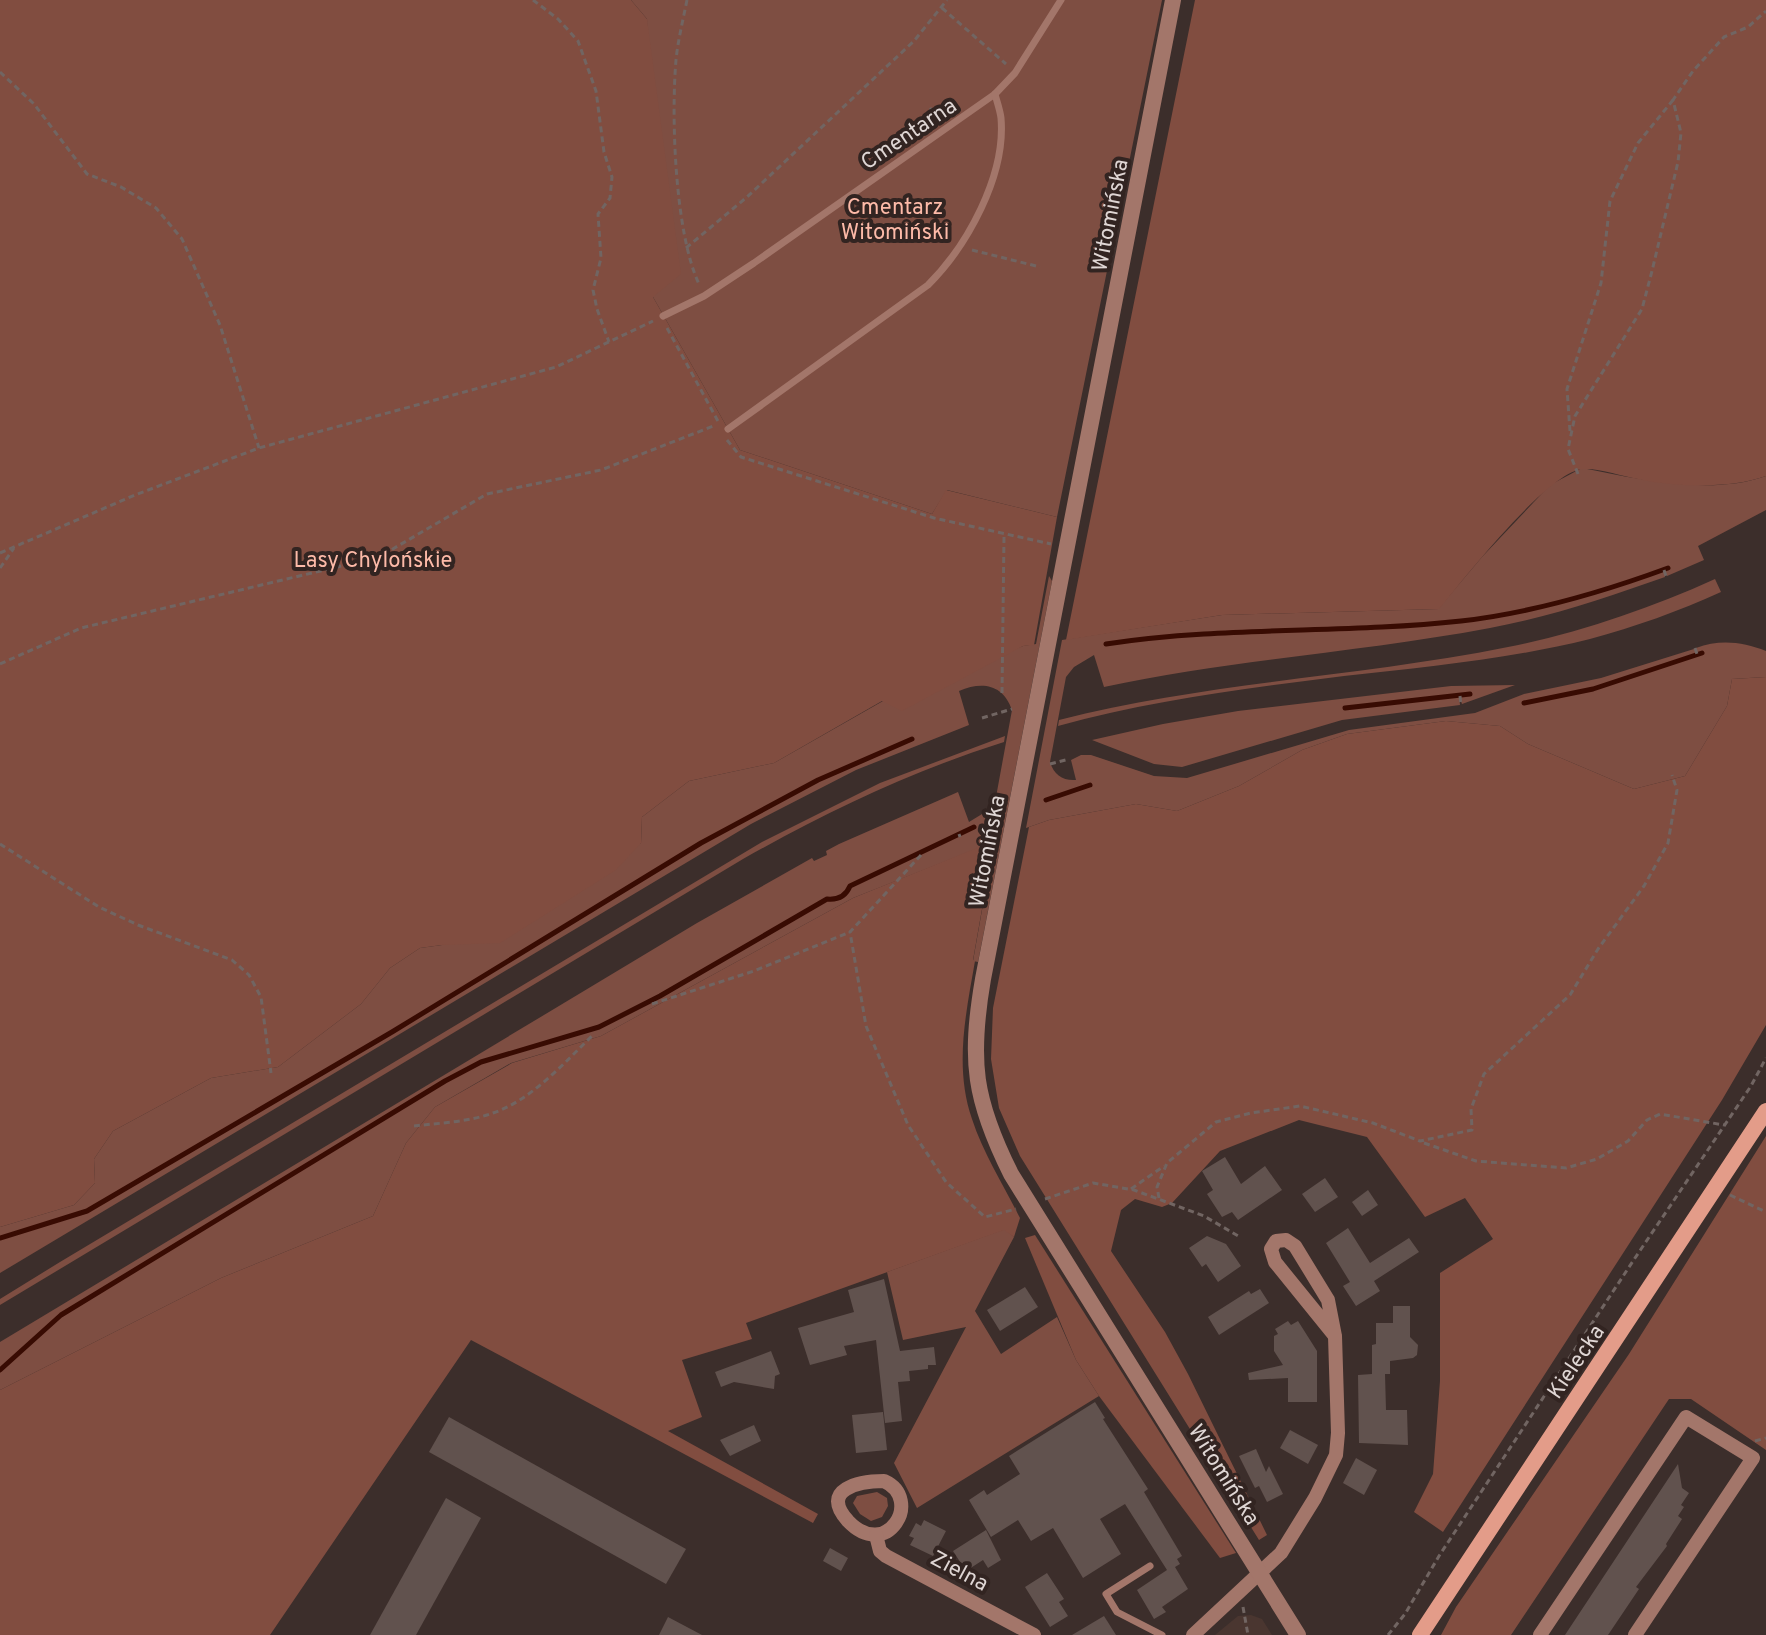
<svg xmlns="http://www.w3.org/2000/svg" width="1766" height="1635" font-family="Overpass,sans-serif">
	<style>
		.built { fill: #4a3630 }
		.green { fill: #7e4e42 }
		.forest { fill: #814d40 }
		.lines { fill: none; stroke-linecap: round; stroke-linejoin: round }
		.stream { stroke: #380b02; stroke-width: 5 }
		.building { fill: #61524e }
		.path { stroke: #716562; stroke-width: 3; stroke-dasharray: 6 4; stroke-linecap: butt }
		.service { stroke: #a3766a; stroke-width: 7 }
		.minor { stroke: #a3766a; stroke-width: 14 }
		.tertiary { stroke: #a3766a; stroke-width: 16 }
		.secondary { stroke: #e39c89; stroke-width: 16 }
		.labels { text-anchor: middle; stroke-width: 8; stroke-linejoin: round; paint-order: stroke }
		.street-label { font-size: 22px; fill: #dfd6d4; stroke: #322421 }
		.park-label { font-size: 22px; fill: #fdbaa8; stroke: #322421 }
	</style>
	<rect width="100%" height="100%" fill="#3c2e2b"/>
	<polygon class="built" points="1251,1615 1262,1619 1272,1635 1215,1635 1238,1616"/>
	<g class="green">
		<polygon points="631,0 1162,0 1057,517 947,490 932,514 740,450 653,297 647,19"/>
		<path d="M1582,468C1638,479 1710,496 1766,476V510L1698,546L1704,560L1667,576L1664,570L1665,577C1608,597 1550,617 1490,628C1362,652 1231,660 1104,687L1094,655L1074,667L1066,677L1050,762C1054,775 1063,781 1076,780L1071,760L1081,755H1091L1154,776L1187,778L1349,730L1475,713L1524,694L1601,678L1694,649L1697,654L1696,648C1720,639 1743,642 1766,651V677L1732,679L1727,706L1685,776L1634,789L1528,744L1500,726L1446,721L1347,734L1302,750L1239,786L1177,811L1136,804L1049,820L1026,828L1062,640L1222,615L1438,609L1482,557L1550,485Z"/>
		<path d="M1049,576L1052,581L978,962L973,961L994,842L853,898L601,1036L511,1063L435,1107L406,1143L373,1216L221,1278L0,1390V1342L697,923L812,858L814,861L827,855L826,851L839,844L958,792L969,822L987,811L996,797L1012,710C1003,684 982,681 959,691L969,725L856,770L751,824L0,1273V1227L74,1205L95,1183L94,1159L113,1131L211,1078L278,1067L361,1004L390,968L420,948L442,945L641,843L642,817L689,781L774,763L883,701L1023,646L1036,644Z"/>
		<path d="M1715,579L1721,592C1679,611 1635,627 1590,639C1510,659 1427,667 1344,676C1248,688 1152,700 1058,726L1059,720C1207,682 1359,677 1508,647C1578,633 1649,609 1715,579Z"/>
		<polygon points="1515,685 1462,704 1459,696 1460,705 1342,720 1182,767 1154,764 1092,740 1163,724 1238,711 1451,686"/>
		<path d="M1005,736L1004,742C912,771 826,812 743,859L0,1305V1299L60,1262L762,842L880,783Z"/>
		<polygon points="1005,1229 1014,1237 975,1311 1001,1354 1057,1317 1076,1360 1099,1396 917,1508 894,1463 966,1327 903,1340 887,1272"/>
		<polygon points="877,1492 887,1498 888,1506 882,1517 871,1521 860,1514 853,1503 857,1496"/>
	</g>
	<g class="forest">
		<polygon points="0,0 631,0 647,19 681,274 653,297 740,450 932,514 946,490 1057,517 1034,645 1023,646 902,711 882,701 774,763 689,781 642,817 641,843 616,870 500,943 442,945 420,948 390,968 361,1004 278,1067 211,1078 113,1131 94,1159 95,1183 74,1205 0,1227"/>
		<path d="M1195,0H1766V476C1730,489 1675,487 1638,479C1621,476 1600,468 1583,469C1548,471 1463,580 1439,609L1222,615L1066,640Z"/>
		<polygon points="1766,677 1766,1025 1722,1100 1443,1532 1414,1512 1433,1474 1440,1381 1440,1273 1493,1239 1465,1198 1425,1217 1367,1137 1299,1120 1220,1151 1172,1203 1162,1207 1135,1199 1121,1210 1111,1251 1165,1332 1188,1374 1267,1535 1259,1540 1020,1156 999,1108 991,1059 993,1008 1029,827 1049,820 1136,804 1177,811 1239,786 1302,750 1347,734 1446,721 1500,726 1528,744 1634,789 1685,776 1727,706 1732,679"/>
		<path d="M994,841L973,960L975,961C966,1013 954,1067 972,1119C983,1153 1004,1186 1020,1218L1014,1237L1004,1230L746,1323L752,1339L682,1360L702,1417L668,1431L818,1514L813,1523L471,1340L270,1635H0V1390L221,1278L373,1216L406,1143L435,1107L512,1063L601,1036L853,898Z"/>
		<polygon points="1766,1136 1766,1450 1691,1399 1669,1399 1511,1635 1441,1635 1456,1607 1629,1354"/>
		<polygon points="1035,1235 1236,1553 1220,1558 1099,1396 1076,1360 1025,1238"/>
	</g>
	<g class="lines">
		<g class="stream">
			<path d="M1106,644C1224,626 1343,634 1461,621C1532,613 1600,593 1668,568"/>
			<polyline points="1524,703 1593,689 1702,653"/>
			<polyline points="1345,708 1470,694"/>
			<polyline points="1046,800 1090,785"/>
			<polyline points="0,1238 87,1211 392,1032 701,843 818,780 912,739"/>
			<path d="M0,1370L61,1315L445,1081L481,1062L599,1027L660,996L827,899C838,900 846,896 850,886L974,827"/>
		</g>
	</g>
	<g class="building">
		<polygon points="1225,1157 1241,1184 1265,1166 1282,1190 1238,1220 1232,1212 1222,1217 1207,1194 1213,1190 1202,1171"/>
		<polygon points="1325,1178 1338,1197 1315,1212 1302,1194"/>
		<polygon points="1368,1190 1378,1205 1362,1216 1352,1202"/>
		<polygon points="1348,1228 1370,1263 1409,1238 1419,1252 1374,1281 1380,1291 1356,1306 1343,1286 1350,1282 1326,1243"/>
		<polygon points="1207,1236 1226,1244 1241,1266 1218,1282 1206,1264 1202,1267 1189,1248"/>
		<polygon points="884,1279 900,1351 934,1347 936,1365 928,1365 928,1369 909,1371 910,1381 898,1382 902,1421 885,1423 876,1340 844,1346 847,1355 810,1365 798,1328 854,1312 848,1290"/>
		<polygon points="1025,1287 1038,1307 1000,1331 987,1310"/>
		<polygon points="1260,1289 1269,1303 1219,1335 1208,1317 1249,1291 1251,1294"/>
		<polygon points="1393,1306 1410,1306 1410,1337 1418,1345 1417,1355 1413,1358 1390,1361 1390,1374 1385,1374 1386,1410 1407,1410 1408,1445 1359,1443 1358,1375 1372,1374 1372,1345 1376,1344 1376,1323 1393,1323"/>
		<polygon points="1288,1321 1291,1325 1298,1321 1317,1351 1317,1402 1288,1402 1288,1378 1249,1380 1248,1373 1283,1365 1274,1351 1274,1336 1278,1334 1275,1329"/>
		<polygon points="771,1351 780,1374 775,1376 774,1389 734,1382 721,1387 715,1372"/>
		<polygon points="1095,1402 1105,1418 1103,1419 1148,1489 1144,1492 1182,1556 1177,1559 1180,1564 1175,1567 1188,1589 1162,1607 1166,1612 1154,1619 1137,1590 1167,1570 1125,1504 1100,1519 1121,1554 1083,1578 1053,1528 1031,1541 1018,1520 991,1537 969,1500 984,1490 987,1495 1020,1474 1009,1456"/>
		<polygon points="883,1412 887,1450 856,1453 852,1415"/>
		<polygon points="449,1417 686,1549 666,1584 429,1452"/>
		<polygon points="754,1425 761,1441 730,1456 720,1440"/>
		<polygon points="1290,1430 1318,1445 1308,1464 1280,1448"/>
		<polygon points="1256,1449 1266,1472 1269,1466 1283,1494 1267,1502 1259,1486 1255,1488 1239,1456"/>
		<polygon points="1356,1458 1377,1470 1364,1495 1343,1483"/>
		<polygon points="1678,1464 1682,1488 1689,1493 1681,1505 1684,1507 1678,1516 1682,1519 1666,1544 1667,1546 1636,1587 1639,1589 1608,1635 1565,1635"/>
		<polygon points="446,1498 481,1518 416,1635 370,1635"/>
		<polygon points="924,1520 946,1531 933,1556 910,1545 914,1538 909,1536 916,1523 921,1526"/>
		<polygon points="986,1530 1001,1560 988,1568 983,1560 966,1571 953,1551"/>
		<polygon points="830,1548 848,1558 841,1571 823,1561"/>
		<polygon points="1047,1573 1064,1599 1059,1602 1068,1616 1050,1627 1025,1587"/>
		<polygon points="1104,1616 1116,1635 1072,1635"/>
		<polygon points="668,1617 702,1635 659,1635"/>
	</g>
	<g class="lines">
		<g class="path">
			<polyline points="533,0 558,19 578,41 596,91 604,152 612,177 610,198 598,214 601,258 593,290 597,309 609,342"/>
			<path d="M687,0C683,20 678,40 676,60C671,118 675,233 699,284"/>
			<polyline points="942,8 1006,64"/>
			<polyline points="0,72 34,104 87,174 121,187 156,208 182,239 220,325 259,448"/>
			<polyline points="930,108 941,119"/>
			<polyline points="686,248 747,197 914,41 947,0"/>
			<polyline points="972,250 1040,267"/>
			<polyline points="667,328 719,423"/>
			<polyline points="1570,431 1567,389 1601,283 1610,201 1638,143 1673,100"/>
			<polyline points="727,440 741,457 934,518 1051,544"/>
			<polyline points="1578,474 1568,449 1575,416 1642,309 1652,271 1678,162 1681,133 1673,100 1693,71 1724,37 1748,27 1766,11"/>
			<polyline points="0,553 135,495 259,448 556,367 653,321"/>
			<polyline points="0,568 14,548"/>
			<polyline points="1664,570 1666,576"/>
			<polyline points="1695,648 1697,654"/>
			<polyline points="0,664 81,628 379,557 487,494 601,470 716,425"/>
			<polyline points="1002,693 1004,536"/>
			<polyline points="1460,696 1461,705"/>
			<polyline points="982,718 1012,709"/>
			<polyline points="1050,764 1069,759"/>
			<polyline points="959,834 960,837"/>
			<polyline points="0,844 99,907 138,925 232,960 249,975 261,997 271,1073"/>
			<polyline points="921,855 850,932 866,1026 908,1125 946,1182 985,1217 1016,1209"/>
			<polyline points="652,1004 754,971 850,932"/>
			<path d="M414,1126C440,1123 468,1122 493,1113C532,1100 566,1061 594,1034"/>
			<polyline points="1424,1143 1476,1161 1566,1168 1597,1159 1628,1141 1647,1120 1660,1114 1724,1125"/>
			<polyline points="1131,1189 1164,1166"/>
			<polyline points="1730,1195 1766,1212"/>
			<polyline points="1159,1198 1157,1187 1167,1163 1216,1122 1251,1113 1300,1106 1373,1123 1420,1141 1472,1130 1471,1109 1484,1074 1570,995 1598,949 1644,886 1668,843 1677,790 1672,775"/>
			<polyline points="1045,1199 1093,1183 1134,1190 1204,1216 1240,1237"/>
			<polyline points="1755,1441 1766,1438"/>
			<polyline points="1243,1607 1248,1635"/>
			<polyline points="1388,1635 1405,1614 1439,1556 1635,1258 1751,1086 1766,1058"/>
		</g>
		<g class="service">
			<polyline points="663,316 704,296 754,263 995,94 1015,73 1061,0"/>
			<path d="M728,429L928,285C967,246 1006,176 1001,118C1000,110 997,102 995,94"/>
			<polyline points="1150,1566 1106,1594 1117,1612 1162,1635"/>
		</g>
		<g class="minor">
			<path d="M884,1481C924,1499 887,1562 848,1521C819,1489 860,1481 884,1481Z"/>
			<polyline points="876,1535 880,1551 886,1556 1034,1635"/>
			<polyline points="1193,1635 1281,1553 1315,1498 1336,1455 1338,1433 1335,1336 1328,1300 1295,1246 1286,1240 1276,1241 1271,1249 1275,1262 1335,1336"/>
			<polyline points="1540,1635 1686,1417 1753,1458 1635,1635"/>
		</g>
		<path class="tertiary" d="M1173,0L983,979C969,1061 974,1100 1011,1174L1298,1635"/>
		<polyline class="secondary" points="1420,1635 1766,1111"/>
	</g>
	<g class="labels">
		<g class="street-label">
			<text transform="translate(908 133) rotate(-34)" y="8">Cmentarna</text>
			<text transform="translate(1109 215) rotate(-79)" y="8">Witomińska</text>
			<text transform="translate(986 851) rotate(-79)" y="8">Witomińska</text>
			<text transform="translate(1575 1361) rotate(-56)" y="8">Kielecka</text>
			<text transform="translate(1225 1474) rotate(58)" y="8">Witomińska</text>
			<text transform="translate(960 1570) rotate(28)" y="8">Zielna</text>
		</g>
		<g class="park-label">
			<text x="895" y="214">Cmentarz<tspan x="895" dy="25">Witomiński</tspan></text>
			<text x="373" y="567">Lasy Chylońskie</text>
		</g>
	</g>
</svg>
